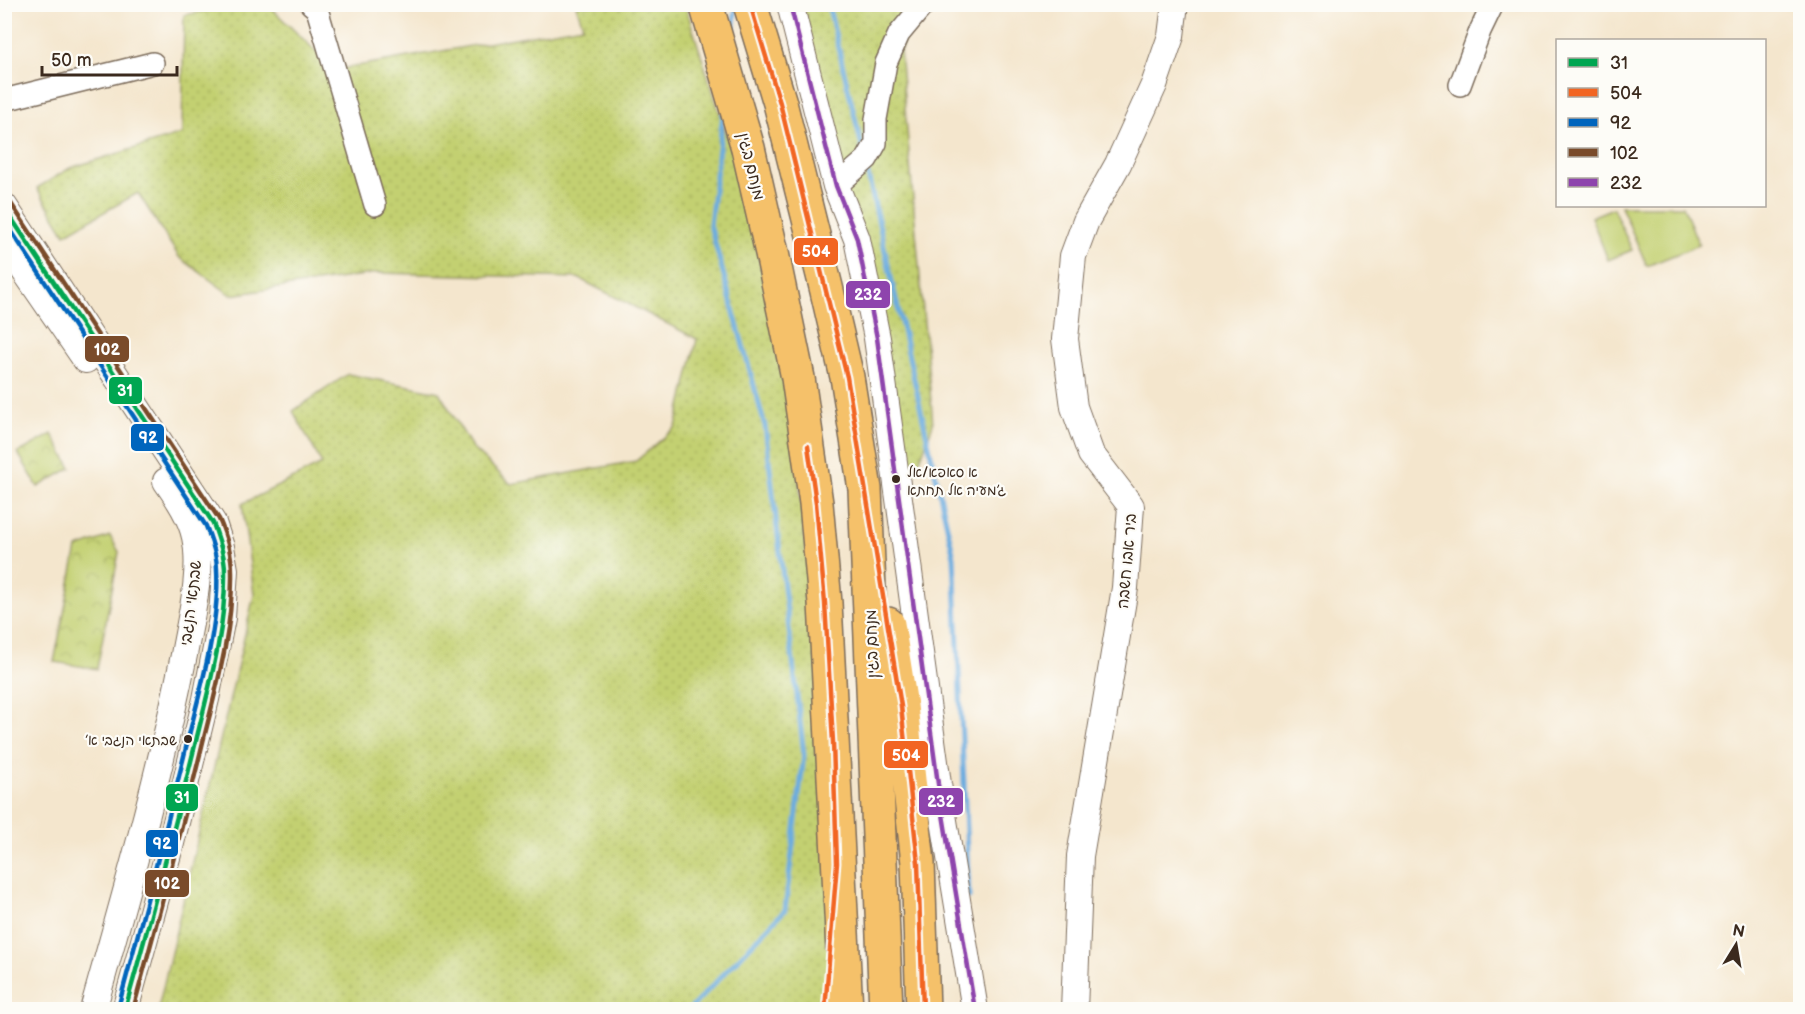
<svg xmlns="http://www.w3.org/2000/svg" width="1805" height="1014" font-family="'Balsamiq Sans','Playpen Sans Hebrew',sans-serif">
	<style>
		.grass { fill: url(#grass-dots); stroke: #7f7d48; stroke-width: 1.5 }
		.park { fill: url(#park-crowns); stroke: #7f7d48; stroke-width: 1.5 }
		.pitch { fill: #c3d071; stroke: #7f7d48; stroke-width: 1.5 }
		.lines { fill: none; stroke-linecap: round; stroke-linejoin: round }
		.stream { stroke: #6bacdf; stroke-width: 5 }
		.minor-casing { stroke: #7c6c5b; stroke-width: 24 }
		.tertiary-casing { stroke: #7c6c5b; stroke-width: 28 }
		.motorway-casing { stroke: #7c6c5b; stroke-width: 36 }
		.minor { stroke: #fff; stroke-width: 21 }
		.tertiary { stroke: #fff; stroke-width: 26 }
		.motorway { stroke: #f5c16b; stroke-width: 33 }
		.bus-1-casing { stroke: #fdfcf7; stroke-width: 9 }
		.bus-2-casing { stroke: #fdfcf7; stroke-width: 9 }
		.bus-3-casing { stroke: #fdfcf7; stroke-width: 9 }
		.bus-4-casing { stroke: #fdfcf7; stroke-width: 9 }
		.bus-5-casing { stroke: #fdfcf7; stroke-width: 9 }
		.bus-1 { stroke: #00a651; stroke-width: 4.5 }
		.bus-2 { stroke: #f26522; stroke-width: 4.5 }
		.bus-3 { stroke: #0065bd; stroke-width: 4.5 }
		.bus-4 { stroke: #7a4b2a; stroke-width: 4.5 }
		.bus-5 { stroke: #8e44ad; stroke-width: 4.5 }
		.bus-dot { fill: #3b2a1e; stroke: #fdfcf7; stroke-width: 2 }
		.labels { text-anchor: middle; stroke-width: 4.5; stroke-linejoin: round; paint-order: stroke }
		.bus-label { font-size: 14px; fill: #3b2a1e; stroke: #fdfcf7; text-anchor: start }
		.street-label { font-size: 16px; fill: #3b2a1e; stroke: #fdfcf7 }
		.line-badge { stroke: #fdfcf7; stroke-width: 2 }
		.badge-label { font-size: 16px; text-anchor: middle; font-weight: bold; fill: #fff }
	</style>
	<defs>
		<pattern id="grass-dots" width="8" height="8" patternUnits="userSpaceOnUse" patternTransform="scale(1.5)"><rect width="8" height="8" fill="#c3d071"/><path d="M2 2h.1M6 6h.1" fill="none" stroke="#a8b361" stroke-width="1.8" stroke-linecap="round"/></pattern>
		<pattern id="park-crowns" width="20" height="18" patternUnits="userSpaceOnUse" patternTransform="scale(1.5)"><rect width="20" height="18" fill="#c3d071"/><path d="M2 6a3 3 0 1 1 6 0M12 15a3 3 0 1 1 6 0" fill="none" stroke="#a8b361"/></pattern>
	</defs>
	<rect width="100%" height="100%" fill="#fdfcf7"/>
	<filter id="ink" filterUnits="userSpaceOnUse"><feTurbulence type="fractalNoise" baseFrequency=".0167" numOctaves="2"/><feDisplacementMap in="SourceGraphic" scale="12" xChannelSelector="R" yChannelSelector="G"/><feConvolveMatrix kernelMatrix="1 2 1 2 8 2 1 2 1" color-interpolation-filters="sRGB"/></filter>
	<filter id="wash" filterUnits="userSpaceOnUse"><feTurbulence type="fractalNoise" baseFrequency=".008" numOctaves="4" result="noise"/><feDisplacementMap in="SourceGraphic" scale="24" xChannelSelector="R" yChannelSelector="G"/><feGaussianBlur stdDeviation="1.35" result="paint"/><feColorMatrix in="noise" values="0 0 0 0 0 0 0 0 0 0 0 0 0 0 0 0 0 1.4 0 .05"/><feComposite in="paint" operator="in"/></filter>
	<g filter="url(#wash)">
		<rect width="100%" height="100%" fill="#f4e6cd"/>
		<g class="grass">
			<polygon points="235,5 268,5 335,70 583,26 576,5 685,5 732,151 789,378 850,1009 158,1009 254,595 242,504 322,464 293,411 348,374 439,392 473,449 511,484 636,461 676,427 697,339 578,278 377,273 231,295 179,257 138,193 65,234 37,188 70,168 182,134 184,15"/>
			<polygon points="803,5 916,5 900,51 933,424 915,474 903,459"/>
		</g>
		<g class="park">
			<polygon points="52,434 71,468 38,487 18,453"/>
			<polygon points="110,536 119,552 97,669 54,662 77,548"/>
		</g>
		<g class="pitch">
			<polygon points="1621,206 1683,206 1699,245 1647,266"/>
			<polygon points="1613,208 1632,250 1608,260 1591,217"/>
		</g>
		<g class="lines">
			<g class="stream">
				<polyline points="828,4 863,151"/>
				<polyline points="732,42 736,6"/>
				<polyline points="866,166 954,557 969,897"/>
				<polyline points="689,1010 785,910 804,755 765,426 710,225 723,114"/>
			</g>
		</g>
	</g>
	<g filter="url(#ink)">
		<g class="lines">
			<defs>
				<g id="minor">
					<polyline points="311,4 317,9 375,205"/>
					<polyline points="1460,85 1480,31 1493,4"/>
					<polyline points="4,100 153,63"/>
					<polyline points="836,186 867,159 876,143 876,119 886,63 899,34 924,4"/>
				</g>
				<g id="tertiary">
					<polyline points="790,4 836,186 857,239 877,338 938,784 975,1010"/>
					<polyline points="4,206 213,523 221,547 225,570 222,618 206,699 171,843 125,1010"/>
					<polyline points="4,241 86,360"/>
					<path d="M93,1010C126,892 160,775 184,655C190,620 203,573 195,537C191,517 178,498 166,481"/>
					<polyline points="1074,1010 1080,856 1125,588 1131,506 1091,454 1074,407 1065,339 1073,256 1086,221 1118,164 1154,85 1171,36 1175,4"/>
				</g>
				<g id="motorway">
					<polyline points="706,4 748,148 772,253 798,378 816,503 825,603 846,1010"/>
					<polyline points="750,4 780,103 826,287 847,377 865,489 886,1010"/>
					<polyline points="888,624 901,706 918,863 923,1010"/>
				</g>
			</defs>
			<use href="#minor" class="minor-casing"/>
			<use href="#tertiary" class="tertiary-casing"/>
			<use href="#motorway" class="motorway-casing"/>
			<use href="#minor" class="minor"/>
			<use href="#tertiary" class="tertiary"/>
			<use href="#motorway" class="motorway"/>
			<defs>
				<path id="bus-1" d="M4,207L213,523C218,538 225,555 225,571C226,628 209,687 196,741C174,831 150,920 125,1010"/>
				<g id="bus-2">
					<polyline points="750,4 780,103 847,377 901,706 918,863 923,1010"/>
					<polyline points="808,446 816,503 825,603 833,742 837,863 825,1010"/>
				</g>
				<path id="bus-3" d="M4,220L206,526C211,540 217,555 217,570C220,617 202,685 190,731C168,824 143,916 118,1008"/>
				<path id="bus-4" d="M10,202L219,519C226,535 232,554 232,572C233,630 216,689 202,746C181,834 157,922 133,1010"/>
				<polyline id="bus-5" points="790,4 836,186 857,239 877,338 938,784 975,1010"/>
			</defs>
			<use href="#bus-1" class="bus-1-casing"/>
			<use href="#bus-2" class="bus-2-casing"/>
			<use href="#bus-3" class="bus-3-casing"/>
			<use href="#bus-4" class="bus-4-casing"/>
			<use href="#bus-5" class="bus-5-casing"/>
			<use href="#bus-1" class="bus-1"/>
			<use href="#bus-2" class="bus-2"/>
			<use href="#bus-3" class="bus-3"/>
			<use href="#bus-4" class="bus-4"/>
			<use href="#bus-5" class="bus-5"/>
		</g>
	</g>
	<g class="bus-dot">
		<circle cx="896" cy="479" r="5"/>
		<circle cx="188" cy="739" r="5"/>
	</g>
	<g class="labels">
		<g class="bus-label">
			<text x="907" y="477">א סאפא/אל<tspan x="907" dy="18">ג׳מעיה אל תחתא</tspan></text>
			<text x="177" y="745" text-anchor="end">שבתאי הנגבי א׳</text>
		</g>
		<g class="street-label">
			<text transform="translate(752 166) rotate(76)" y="6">מנחם בגין</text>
			<text transform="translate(1126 561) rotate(-85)" y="6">ביר אבו חשבה</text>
			<text transform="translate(190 603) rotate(-83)" y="6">שבתאי הנגבי</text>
			<text transform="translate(871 644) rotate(-92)" y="6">מנחם בגין</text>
		</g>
	</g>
	<g class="line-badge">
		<rect x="793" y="237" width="46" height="29" rx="6" fill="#f26522"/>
		<rect x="845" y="280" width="46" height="29" rx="6" fill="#8e44ad"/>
		<rect x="84" y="335" width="46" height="28" rx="6" fill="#7a4b2a"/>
		<rect x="108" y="376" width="35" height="29" rx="6" fill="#00a651"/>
		<rect x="130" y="423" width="35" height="29" rx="6" fill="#0065bd"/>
		<rect x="883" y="740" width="46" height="29" rx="6" fill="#f26522"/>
		<rect x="165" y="783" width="34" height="29" rx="6" fill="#00a651"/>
		<rect x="918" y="787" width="46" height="29" rx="6" fill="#8e44ad"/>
		<rect x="145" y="829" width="34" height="29" rx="6" fill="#0065bd"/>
		<rect x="144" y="869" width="46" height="29" rx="6" fill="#7a4b2a"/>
	</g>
	<g class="badge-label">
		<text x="816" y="257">504</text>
		<text x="868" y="300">232</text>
		<text x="107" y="355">102</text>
		<text x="125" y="396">31</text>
		<text x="148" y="443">92</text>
		<text x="906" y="761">504</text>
		<text x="182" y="803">31</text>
		<text x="941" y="807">232</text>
		<text x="162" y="849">92</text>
		<text x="167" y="889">102</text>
	</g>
	<rect width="1805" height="1014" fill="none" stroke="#fdfcf7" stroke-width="24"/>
	<rect x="1556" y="39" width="210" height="168" fill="#fdfcf7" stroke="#afa8a0" stroke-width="1.5"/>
	<rect x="1568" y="58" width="30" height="9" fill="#00a651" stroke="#afa8a0" stroke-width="1.5"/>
	<text x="1610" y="69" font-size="18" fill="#3b2a1e">31</text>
	<rect x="1568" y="88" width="30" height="9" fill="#f26522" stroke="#afa8a0" stroke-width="1.5"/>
	<text x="1610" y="99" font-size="18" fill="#3b2a1e">504</text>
	<rect x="1568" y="118" width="30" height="9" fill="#0065bd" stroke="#afa8a0" stroke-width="1.5"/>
	<text x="1610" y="129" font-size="18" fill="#3b2a1e">92</text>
	<rect x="1568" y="148" width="30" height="9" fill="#7a4b2a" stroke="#afa8a0" stroke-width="1.5"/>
	<text x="1610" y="159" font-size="18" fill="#3b2a1e">102</text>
	<rect x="1568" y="178" width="30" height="9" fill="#8e44ad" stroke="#afa8a0" stroke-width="1.5"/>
	<text x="1610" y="189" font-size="18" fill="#3b2a1e">232</text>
	<g transform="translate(1736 945) rotate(11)" stroke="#fdfcf7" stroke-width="4.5" paint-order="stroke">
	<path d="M0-4.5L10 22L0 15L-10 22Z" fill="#3b2a1e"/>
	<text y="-9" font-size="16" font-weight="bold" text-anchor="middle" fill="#3b2a1e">N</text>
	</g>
	<path d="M42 66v9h135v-9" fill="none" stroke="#3b2a1e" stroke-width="3"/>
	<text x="51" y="66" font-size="18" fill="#3b2a1e" stroke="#fdfcf7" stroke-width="4.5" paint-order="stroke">50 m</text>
</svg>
